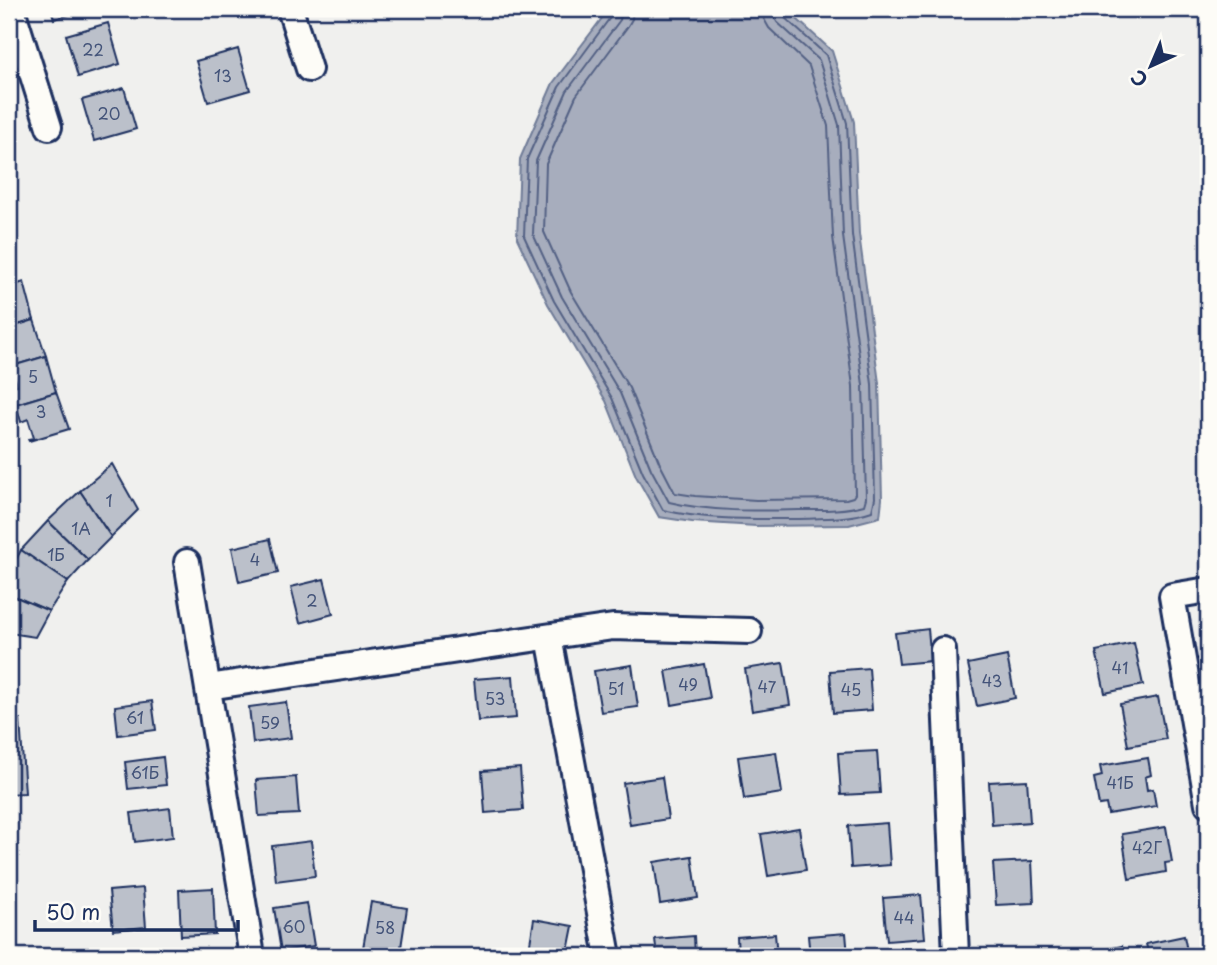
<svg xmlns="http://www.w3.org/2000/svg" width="1217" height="965" font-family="'Playpen Sans',sans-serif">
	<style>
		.water { fill: #a7adbd; stroke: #6f7b97; stroke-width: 2 }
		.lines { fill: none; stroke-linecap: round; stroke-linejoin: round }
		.shore { stroke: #536184; stroke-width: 2 }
		.building { fill: #bbc0ca; stroke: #1b2f5e; stroke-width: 2 }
		.street-casing { stroke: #1b2f5e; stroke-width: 30 }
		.street { stroke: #fdfcf7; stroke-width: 24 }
		.labels { text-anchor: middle; stroke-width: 5; stroke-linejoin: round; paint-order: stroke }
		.number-label { font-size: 16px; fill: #435379 }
	</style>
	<rect width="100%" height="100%" fill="#f0f0ee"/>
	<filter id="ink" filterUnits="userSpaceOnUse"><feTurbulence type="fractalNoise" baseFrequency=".0143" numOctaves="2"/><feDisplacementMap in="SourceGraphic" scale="14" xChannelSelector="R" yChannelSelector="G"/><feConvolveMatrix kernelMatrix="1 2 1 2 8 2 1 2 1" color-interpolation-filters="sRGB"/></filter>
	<g filter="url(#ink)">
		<polygon class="water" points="609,9 786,9 832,51 854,122 859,234 879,383 882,499 880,517 849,525 756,526 692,522 659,517 636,476 606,401 548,304 517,238 520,159 553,83"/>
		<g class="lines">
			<g class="shore">
				<path d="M614,9L612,15L559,87L527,159L524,236L554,301L612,398L643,473L663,510C704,520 750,519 792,519C819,518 846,520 872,511L875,498L872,384L852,235L847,123L826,55L784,17L782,9"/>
				<path d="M622,9L620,20L567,91L536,161L533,234L562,297L620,393L651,469L669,502C710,512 757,511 799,510C821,510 843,511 864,505L866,498L863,385L843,236L839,125L819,60L777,22L774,16L773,9"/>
				<polyline points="633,9 632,19 628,26 576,96 546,164 544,232 571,292 629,388 660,464 675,493 695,496 756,500 846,499 853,497 855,494 853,386 833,237 828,126 809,66 769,28 764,19 762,9"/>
			</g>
		</g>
		<g class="building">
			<polygon points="51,9 92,9 54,19"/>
			<polygon points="108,23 120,64 78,77 66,35"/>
			<polygon points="238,49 250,90 208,102 196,61"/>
			<polygon points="124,88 136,129 94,141 82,100"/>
			<polygon points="24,282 34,320 9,328 9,287"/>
			<polygon points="34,320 46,356 9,367 11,365 9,357 9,328"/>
			<polygon points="46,356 56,392 16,404 10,387 17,385 12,367 9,367"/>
			<polygon points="56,392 69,429 29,441 28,439 34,438 28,419 21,422 16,404"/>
			<polygon points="112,464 138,510 111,537 80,491"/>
			<polygon points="80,491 111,537 88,560 48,521"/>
			<polygon points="48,521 88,560 68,582 21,550"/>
			<polygon points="270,539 278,573 239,582 232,548"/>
			<polygon points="21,550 68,582 49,611 9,594 9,573"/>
			<polygon points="324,579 333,614 300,623 291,587"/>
			<polygon points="9,594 49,611 35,637 9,633"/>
			<polygon points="928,629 931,661 899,664 895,633"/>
			<polygon points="1134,643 1143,685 1105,693 1096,651"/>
			<polygon points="1007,656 1015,698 977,706 968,664"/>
			<polygon points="783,663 790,705 752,711 745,669"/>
			<polygon points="704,664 710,698 672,705 666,671"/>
			<polygon points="632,665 638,707 601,712 594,671"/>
			<polygon points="869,668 872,710 833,713 830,671"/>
			<polygon points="513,676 516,718 478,721 474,679"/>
			<polygon points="1158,697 1166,739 1128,746 1120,704"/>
			<polygon points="152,701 156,730 118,735 115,706"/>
			<polygon points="286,702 291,738 253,743 249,707"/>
			<polygon points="20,719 25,793 9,794 9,720"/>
			<polygon points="877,751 880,793 841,795 838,753"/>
			<polygon points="776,752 782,793 744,799 738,757"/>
			<polygon points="163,757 166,785 128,789 125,762"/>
			<polygon points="1148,758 1151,775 1145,777 1147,790 1153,789 1156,806 1108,814 1106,804 1099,805 1094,778 1102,776 1100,766"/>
			<polygon points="520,768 523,810 485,813 482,771"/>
			<polygon points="296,777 299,814 259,816 256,780"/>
			<polygon points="662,777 668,819 630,825 623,783"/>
			<polygon points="1027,780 1030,822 992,825 989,782"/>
			<polygon points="170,808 173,837 135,842 131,813"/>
			<polygon points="887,823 890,865 851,868 848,826"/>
			<polygon points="1166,827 1172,862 1165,863 1166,872 1129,879 1122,834"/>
			<polygon points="799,828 806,870 768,876 761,834"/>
			<polygon points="311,841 315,876 276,881 272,846"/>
			<polygon points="692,856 698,898 660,904 654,862"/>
			<polygon points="1032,861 1034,903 996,905 993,863"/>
			<polygon points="143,888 146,927 113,930 109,891"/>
			<polygon points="213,888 215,934 181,936 179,890"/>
			<polygon points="921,895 925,938 887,941 883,898"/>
			<polygon points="371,902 407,908 400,954 363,948"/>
			<polygon points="307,903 314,946 281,951 274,908"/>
			<polygon points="534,919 573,926 567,956 528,956"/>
			<polygon points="846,933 848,956 810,956 808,936"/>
			<polygon points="775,934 777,956 738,956 737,937"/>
			<polygon points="694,936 695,956 657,956 655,939"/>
			<polygon points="1184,936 1188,956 1149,956 1146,944"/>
			<polygon points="1122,946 1124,956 1084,956 1084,954"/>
		</g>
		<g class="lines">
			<defs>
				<g id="street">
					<polyline points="12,9 49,127"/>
					<polyline points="290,9 309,69"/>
					<polyline points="187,562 252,956"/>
					<polyline points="1208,590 1172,596 1208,804"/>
					<polyline points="549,637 608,956"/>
					<polyline points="943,650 956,956"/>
					<polyline points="208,687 613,627 749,631"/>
				</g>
			</defs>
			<use href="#street" class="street-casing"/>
			<use href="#street" class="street"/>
		</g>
	</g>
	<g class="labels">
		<g class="number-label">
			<text x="93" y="56">22</text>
			<text x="223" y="82">13</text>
			<text x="109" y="120">20</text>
			<text x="33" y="383">5</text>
			<text x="41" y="418">3</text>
			<text x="109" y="507">1</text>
			<text x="81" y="535">1А</text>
			<text x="56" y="561">1Б</text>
			<text x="255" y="566">4</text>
			<text x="312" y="607">2</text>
			<text x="1120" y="674">41</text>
			<text x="992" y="687">43</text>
			<text x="688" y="691">49</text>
			<text x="767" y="693">47</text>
			<text x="616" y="695">51</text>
			<text x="851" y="696">45</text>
			<text x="495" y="705">53</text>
			<text x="135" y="724">61</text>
			<text x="270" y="729">59</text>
			<text x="145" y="779">61Б</text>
			<text x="1120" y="789">41Б</text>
			<text x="1147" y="854">42Г</text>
			<text x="904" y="924">44</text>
			<text x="294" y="933">60</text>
			<text x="385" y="934">58</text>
		</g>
	</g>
	<rect width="1217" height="965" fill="none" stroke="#fdfcf7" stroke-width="35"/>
	<rect x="18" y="18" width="1182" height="930" fill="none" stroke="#1b2f5e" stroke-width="2.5" filter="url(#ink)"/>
	<g transform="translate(1151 66) rotate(224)" stroke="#fdfcf7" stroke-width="5" paint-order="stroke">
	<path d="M0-5L12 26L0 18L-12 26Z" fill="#1b2f5e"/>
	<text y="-10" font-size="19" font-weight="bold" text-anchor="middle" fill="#1b2f5e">С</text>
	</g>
	<path d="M35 920v10h203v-10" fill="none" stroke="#1b2f5e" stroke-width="3.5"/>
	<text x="46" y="920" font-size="21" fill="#1b2f5e" stroke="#fdfcf7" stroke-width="5" paint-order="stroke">50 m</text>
</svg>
